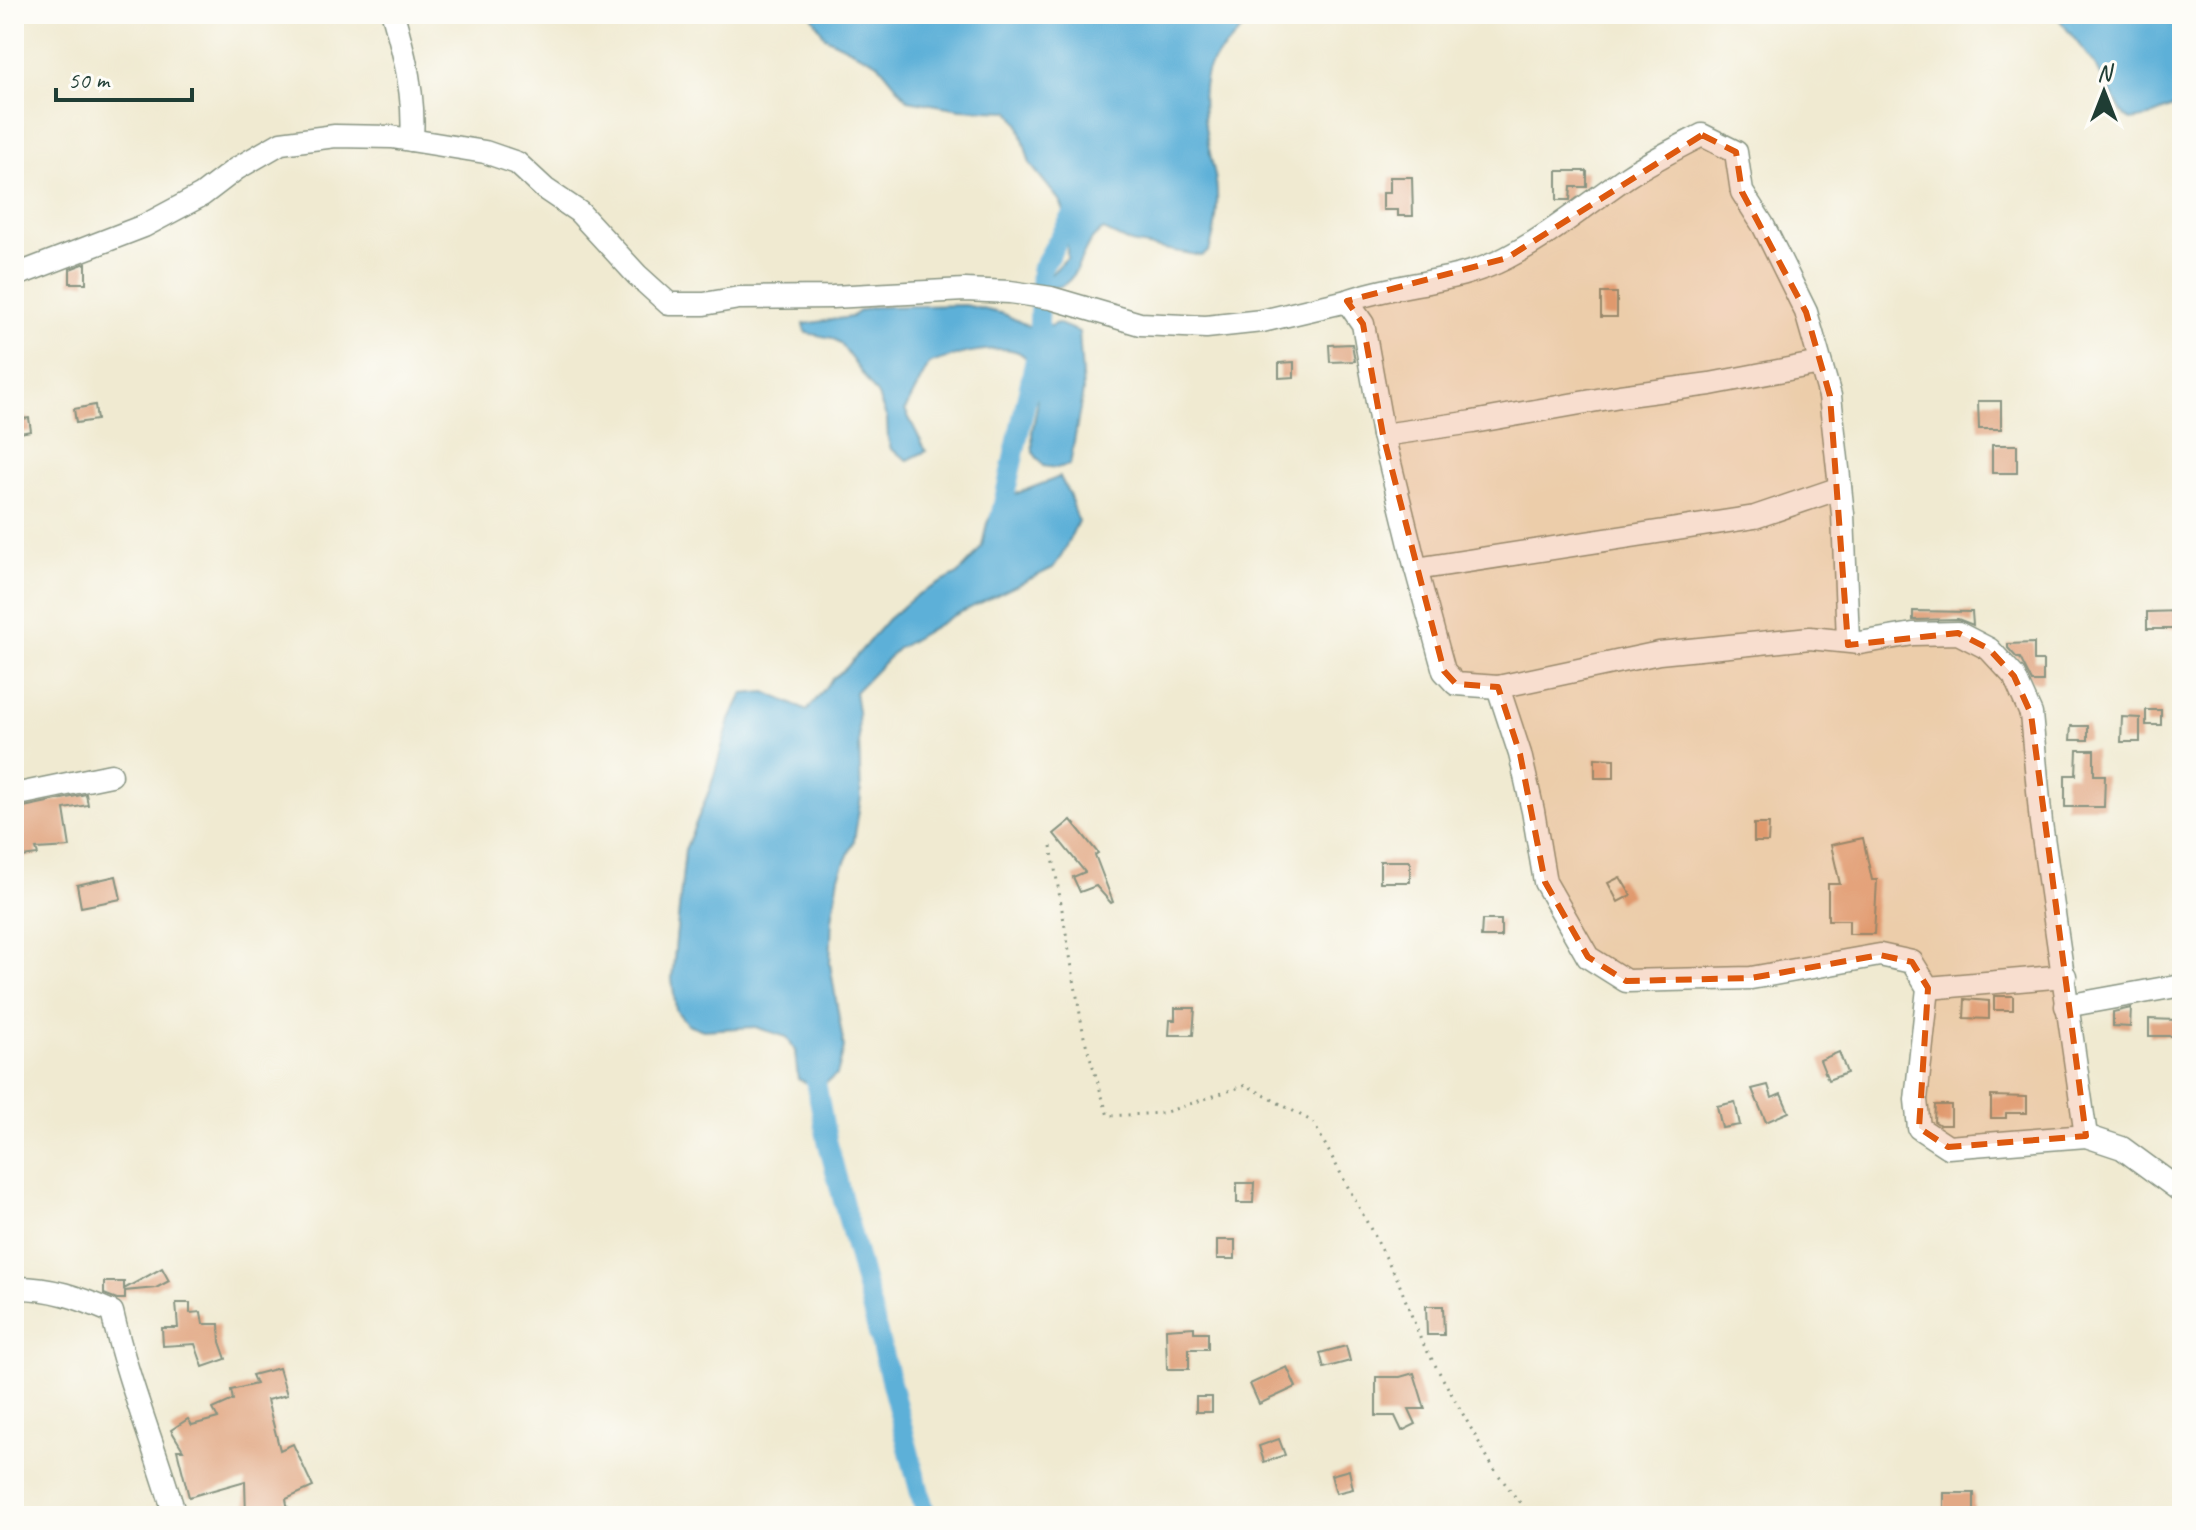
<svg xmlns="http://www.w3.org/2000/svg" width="2196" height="1530" font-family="Caveat,sans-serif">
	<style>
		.water { fill: #5db0d8; stroke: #3e7686; stroke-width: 2 }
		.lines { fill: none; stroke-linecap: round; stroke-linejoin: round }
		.canal { stroke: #5db0d8; stroke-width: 20 }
		.building { fill: #e2a985 }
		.minor-casing { stroke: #889482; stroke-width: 25 }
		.path { stroke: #889482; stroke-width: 3; stroke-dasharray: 2 6; stroke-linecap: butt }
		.minor { stroke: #fff; stroke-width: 22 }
		.marked { fill: #de580e; fill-opacity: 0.2; stroke: #de580e; stroke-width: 6; stroke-dasharray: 16 10; stroke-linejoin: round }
	</style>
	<rect width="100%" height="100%" fill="#fdfcf7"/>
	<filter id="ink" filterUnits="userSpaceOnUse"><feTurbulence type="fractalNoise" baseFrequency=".0125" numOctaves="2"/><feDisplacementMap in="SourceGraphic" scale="16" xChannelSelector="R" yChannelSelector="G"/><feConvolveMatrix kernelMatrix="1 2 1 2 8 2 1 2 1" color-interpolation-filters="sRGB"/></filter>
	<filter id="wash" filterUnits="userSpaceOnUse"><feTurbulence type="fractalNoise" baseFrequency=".006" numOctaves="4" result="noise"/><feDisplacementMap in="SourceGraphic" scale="32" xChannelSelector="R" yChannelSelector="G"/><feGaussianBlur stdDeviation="1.8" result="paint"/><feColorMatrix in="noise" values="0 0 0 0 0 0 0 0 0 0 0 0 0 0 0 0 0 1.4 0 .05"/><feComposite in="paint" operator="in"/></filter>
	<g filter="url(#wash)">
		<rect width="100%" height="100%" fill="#f0ead1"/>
		<g class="water">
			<path d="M811,14H1252C1243,34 1211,57 1207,72C1198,104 1207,141 1214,171C1220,196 1217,226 1209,251L1202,256L1131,243L1104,230C1077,241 1082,292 1049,287L1046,279L1067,258V219L1060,201L1030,164L1019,125L1010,111L960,109L908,100L878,63L825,37Z"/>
			<polygon points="2055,14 2182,14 2182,103 2149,117 2131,120 2124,115 2095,65"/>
			<path d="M965,305L1004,314L1038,331L1057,323L1079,332L1083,391L1070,465L1056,468L1043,466L1033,452L1032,433L1037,406L1033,364C1029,361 1023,354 1018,352C998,343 949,356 929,364L905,410L926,451L908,460L891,449L888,439L887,419L878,396L840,343L832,338L806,333L804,324L851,317L859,311L873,307Z"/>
			<polygon points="1060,477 1069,494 1078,521 1062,555 1053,568 953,616 897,649 855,692 858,711 861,797 854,841 839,876 832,919 830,964 844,1048 837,1075 818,1088 798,1079 795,1051 787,1037 755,1027 703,1030 687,1024 676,1010 672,979 685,850 711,786 730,720 743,694 766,692 807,711 832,679 847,667 888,619 917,595 958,574 973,558 982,546 987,523 996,507 1010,496"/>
		</g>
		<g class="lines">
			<g class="canal">
				<polyline points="998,527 1038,346 1041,270 1080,202"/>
				<polyline points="812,1062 827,1140 926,1516"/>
			</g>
		</g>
		<g id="blocks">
			<g class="building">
				<polygon points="1557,171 1587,171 1587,187 1571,187 1570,200 1557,200"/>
				<polygon points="1390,177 1412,177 1413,216 1398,216 1398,210 1383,210 1383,193 1390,193"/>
				<polygon points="86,263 86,283 70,283 70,269"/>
				<rect x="1601" y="293" width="16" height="24"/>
				<polygon points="1352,344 1355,361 1330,362 1329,345"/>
				<polygon points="1294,362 1294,377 1279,378 1279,363"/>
				<polygon points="1978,401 2001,401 2001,429 1979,429"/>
				<polygon points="95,405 97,420 76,423 74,409"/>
				<polygon points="29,418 31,431 14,434 14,420"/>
				<rect x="1992" y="445" width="25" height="28"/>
				<polygon points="1913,611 1972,612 1973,625 1958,619 1913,620"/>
				<polygon points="2182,611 2182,629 2147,629 2147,612"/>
				<polygon points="2034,643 2034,661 2043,661 2043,682 2032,682 2020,658 2017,658 2008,648 2008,644"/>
				<rect x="2146" y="710" width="15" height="15"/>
				<polygon points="2122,717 2140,718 2140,742 2121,742"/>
				<polygon points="2071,726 2088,726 2088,740 2070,740"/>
				<polygon points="2077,750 2094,750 2094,775 2105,775 2104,807 2065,807 2065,775 2076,775"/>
				<polygon points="1595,758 1614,759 1614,778 1595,778"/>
				<polygon points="86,794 88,805 64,809 70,847 36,849 38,855 22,857 19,841 14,843 14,809"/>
				<polygon points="1071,820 1098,853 1095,855 1113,902 1111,903 1096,886 1080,892 1073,877 1085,872 1054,834"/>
				<polygon points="1754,824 1769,824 1768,842 1754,842"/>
				<polygon points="1863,838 1872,880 1877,880 1874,934 1849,934 1849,920 1828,920 1828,884 1840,884 1831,845"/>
				<rect x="1380" y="861" width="30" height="21"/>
				<polygon points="116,876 121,899 81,907 77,885"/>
				<polygon points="1620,877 1631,895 1618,902 1608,883"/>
				<polygon points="1482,920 1501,920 1501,937 1481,937"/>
				<rect x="1994" y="996" width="19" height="14"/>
				<polygon points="1965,999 1989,1001 1989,1019 1964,1018"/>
				<polygon points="1175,1008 1195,1008 1193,1035 1169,1035 1170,1020 1175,1020"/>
				<polygon points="2131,1008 2130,1027 2113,1026 2113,1012"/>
				<polygon points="2149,1019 2176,1020 2175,1036 2149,1036"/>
				<polygon points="1839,1052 1847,1073 1828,1080 1820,1060"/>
				<polygon points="1768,1085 1772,1098 1781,1094 1789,1112 1766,1122 1752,1089"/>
				<polygon points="1991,1096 2027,1097 2027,1113 2006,1113 2006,1118 1991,1118"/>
				<polygon points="1735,1102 1740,1125 1722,1128 1717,1106"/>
				<polygon points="1935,1105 1951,1105 1951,1125 1940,1125 1934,1121"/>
				<polygon points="1237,1183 1254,1183 1253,1203 1237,1203"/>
				<rect x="1217" y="1240" width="18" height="19"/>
				<polygon points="162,1268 169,1281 156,1288 125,1291 125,1299 117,1299 104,1294 104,1282 124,1282 124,1289"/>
				<polygon points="176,1303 190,1303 190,1313 201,1312 203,1324 219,1324 220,1342 226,1359 203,1367 195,1344 163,1346 162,1328 178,1328"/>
				<polygon points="1426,1306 1443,1306 1444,1335 1427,1335"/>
				<polygon points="1194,1327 1194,1332 1208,1332 1208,1349 1189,1349 1189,1369 1167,1369 1166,1329"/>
				<polygon points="1346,1346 1350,1361 1324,1368 1320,1353"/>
				<polygon points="1287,1367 1296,1387 1259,1404 1250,1384"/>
				<polygon points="279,1368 287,1395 267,1400 280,1450 293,1444 313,1487 286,1499 289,1516 246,1516 245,1481 189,1497 177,1450 183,1450 171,1430 188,1419 192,1425 218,1418 213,1409 233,1400 231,1390 256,1384 252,1375"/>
				<polygon points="1414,1373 1425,1409 1409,1409 1416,1424 1402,1431 1395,1416 1376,1416 1376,1377 1400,1377"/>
				<rect x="1196" y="1397" width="16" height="15"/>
				<polygon points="1279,1439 1285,1455 1264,1462 1259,1446"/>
				<polygon points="1349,1470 1353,1489 1336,1493 1331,1475"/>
				<polygon points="1944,1493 1974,1493 1974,1514 1944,1513"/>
			</g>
		</g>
	</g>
	<g filter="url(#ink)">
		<use href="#blocks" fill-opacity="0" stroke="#889482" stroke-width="2"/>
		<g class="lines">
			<defs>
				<g id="minor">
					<path d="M393,14C405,56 415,96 412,140"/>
					<polyline points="14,276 144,226 202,195 236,169 281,143 335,136 392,137 485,152 517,163 545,189 579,212 637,275 669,304 704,304 739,298 832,297 965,290 1010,292 1051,298 1140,324 1206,327 1262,321 1347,301 1363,324 1383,435 1416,569 1444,671 1456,684 1498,687 1659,653 1810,638 1860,643 1913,634 1958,633 1989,649 2014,676 2031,714 2041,823 2086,1136"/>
					<path d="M1347,301C1399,282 1456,284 1506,258C1549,236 1587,204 1628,176C1651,161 1677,148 1702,135L1736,152L1742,192L1763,225L1806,312L1830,396L1843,514L1848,641"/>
					<polyline points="1383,435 1473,422 1620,396 1710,384 1820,363"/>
					<polyline points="1416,569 1755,517 1840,488"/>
					<polyline points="1498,687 1520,754 1533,811 1545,882 1588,957 1626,981 1751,978 1880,955 1912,962 1928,988 1916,1100 1919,1128 1948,1147 2086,1136 2122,1148 2182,1192"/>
					<polyline points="14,795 111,775"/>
					<polyline points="1928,988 2065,976"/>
					<polyline points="2066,1006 2182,985"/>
					<path d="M14,1288C50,1287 80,1298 112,1312C128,1382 155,1447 175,1516"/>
				</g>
			</defs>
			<use href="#minor" class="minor-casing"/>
			<polyline class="path" points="1051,846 1084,1037 1108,1116 1163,1113 1246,1085 1313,1122 1397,1278 1421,1340 1494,1469 1530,1516"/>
			<use href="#minor" class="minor"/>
		</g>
	</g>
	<path class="marked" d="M1702,135L1736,152L1742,192L1806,312L1830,396L1848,645L1958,633L1989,649L2014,676L2031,714L2086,1136L1948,1147L1919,1128L1928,988L1912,962L1880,955L1751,978L1626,981L1588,957L1545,882L1520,754L1498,687L1456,684L1444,671L1383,435L1363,324L1347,301L1507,258Z"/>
	<rect width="2196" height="1530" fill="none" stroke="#fdfcf7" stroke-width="48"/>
	<g transform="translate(2104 92)" stroke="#fdfcf7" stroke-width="6" paint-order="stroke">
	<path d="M0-6L14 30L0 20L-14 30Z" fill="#1f3d34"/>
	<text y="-12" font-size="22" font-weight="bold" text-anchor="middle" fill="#1f3d34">N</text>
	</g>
	<path d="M56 88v12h136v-12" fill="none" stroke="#1f3d34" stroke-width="4"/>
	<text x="68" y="88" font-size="24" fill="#1f3d34" stroke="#fdfcf7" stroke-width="6" paint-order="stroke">50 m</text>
</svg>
